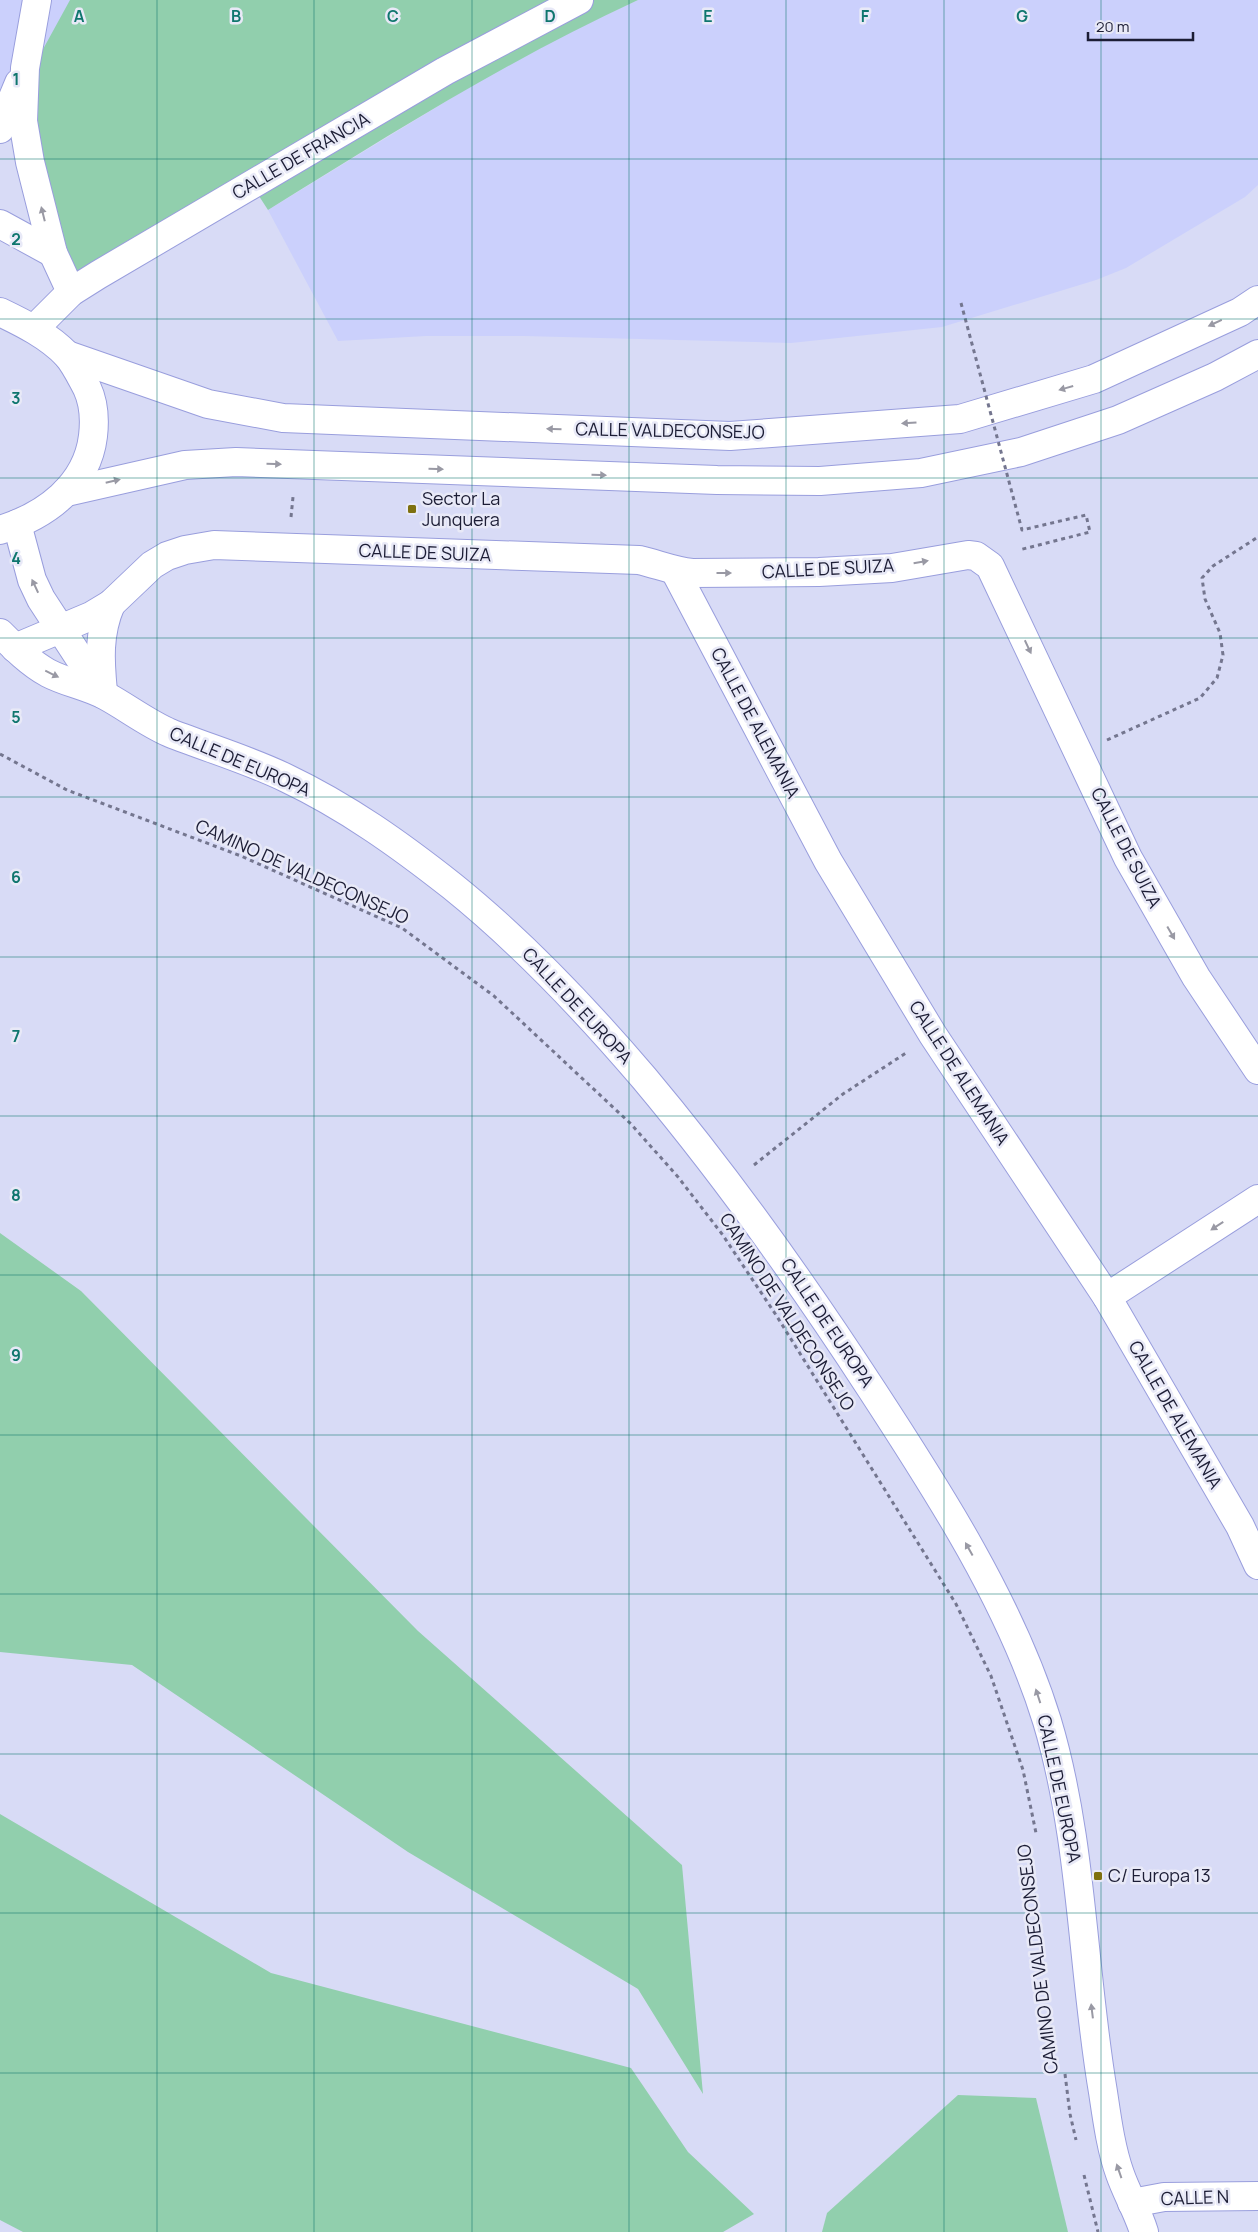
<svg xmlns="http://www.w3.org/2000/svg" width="1258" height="2232" font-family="Manrope,sans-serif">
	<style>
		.built { fill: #cbd0fc }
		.green { fill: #91cfad }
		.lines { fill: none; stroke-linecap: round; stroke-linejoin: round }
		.minor-casing { stroke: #999edd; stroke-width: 30 }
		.path { stroke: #74768f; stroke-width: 3; stroke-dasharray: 4 4; stroke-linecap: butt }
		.minor { stroke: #fff; stroke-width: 28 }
		.path-bridge { stroke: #74768f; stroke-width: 3; stroke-dasharray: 4 4; stroke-linecap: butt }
		.oneway { fill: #9999a4 }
		.grid { fill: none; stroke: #0f766e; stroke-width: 1; stroke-opacity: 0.55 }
		.poi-dot { fill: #7e700f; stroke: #e8e9f7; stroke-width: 2 }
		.labels { text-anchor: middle; stroke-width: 5; stroke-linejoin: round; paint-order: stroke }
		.street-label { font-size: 18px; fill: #1c1d35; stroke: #e8e9f7 }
		.poi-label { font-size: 18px; fill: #1c1d35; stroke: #e8e9f7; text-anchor: start }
		.grid-label { font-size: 16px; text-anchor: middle; font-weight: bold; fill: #0f766e; stroke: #e8e9f7; stroke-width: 5; stroke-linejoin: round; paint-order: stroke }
	</style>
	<rect width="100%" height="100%" fill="#d8dbf6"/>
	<g class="built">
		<polygon points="0,0 71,0 0,132"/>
		<polygon points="638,0 1258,0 1258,185 1245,197 1126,268 1096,280 942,327 791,343 524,336 426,336 338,341 268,210 481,80 576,29"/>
	</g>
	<g class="green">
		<path d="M70,0H638C508,60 389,135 268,210L252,185L71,292L25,82Z"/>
		<polygon points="0,1233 81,1291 418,1631 682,1865 703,2094 638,1989 408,1852 132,1665 0,1652"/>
		<polygon points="0,1814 271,1973 631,2068 688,2152 754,2214 723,2232 23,2232 0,2220"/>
		<polygon points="958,2095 1036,2098 1068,2232 822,2232 827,2213"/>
	</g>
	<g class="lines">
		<defs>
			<g id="minor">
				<polyline points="37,0 25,68 23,121 30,162 53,253 71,292"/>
				<polyline points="0,129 19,83"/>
				<polyline points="0,224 53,253"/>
				<path d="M0,312C23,323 49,336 67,355C75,364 81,377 87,388C94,403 95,419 93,436C87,486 45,516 0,530"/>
				<polyline points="34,329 71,292 98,275 445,71 579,0"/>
				<polyline points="67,355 208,404 283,418 730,436 960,419 1094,379 1240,312 1258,300"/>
				<polyline points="66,492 185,465 236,462 717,480 820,481 921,473 1021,452 1118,420 1215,377 1258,354"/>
				<polyline points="17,524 32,580 41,599 103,694"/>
				<polyline points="675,571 828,861 933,1035 1107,1297 1240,1526 1258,1565"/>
				<path d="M0,633C15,648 30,663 48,673C67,683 88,686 106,696C128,708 147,723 170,733C208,748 249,760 286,778C347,807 400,845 452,886C523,943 585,1009 644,1078C727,1177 801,1281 872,1390C938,1491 1011,1604 1047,1721C1083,1841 1082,1969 1103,2092C1107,2119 1111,2149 1120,2174C1127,2194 1138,2212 1144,2232"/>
				<path d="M15,648L91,616L111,604L152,565L167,556L185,550L214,545L639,560C657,564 673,571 692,573L819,572L892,568L968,555L976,556L990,566L1128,858L1196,977L1258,1070"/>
				<path d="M103,692C100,661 98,634 111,604"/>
				<polyline points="1107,1297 1258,1199"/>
				<polyline points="1132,2203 1164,2197 1258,2196"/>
			</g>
		</defs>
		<use href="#minor" class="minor-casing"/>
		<g class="path">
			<polyline points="291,517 293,497"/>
			<polyline points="1107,740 1200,698 1217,678 1223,655 1220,633 1205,599 1202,578 1213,566 1258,537"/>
			<polyline points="0,754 67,790 241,856 402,928 494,996 631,1124 678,1177 722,1234 776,1315 956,1604 991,1676 1023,1770 1036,1833"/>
			<polyline points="754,1165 843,1094 906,1053"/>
			<polyline points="1065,2074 1070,2114 1076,2140"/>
			<polyline points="1084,2175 1098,2232"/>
		</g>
		<use href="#minor" class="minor"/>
		<polyline class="path-bridge" points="961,303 1022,530 1086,515 1090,532 1019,550"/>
	</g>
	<defs><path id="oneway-solid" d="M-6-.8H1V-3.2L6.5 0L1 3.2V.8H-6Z" transform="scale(1.25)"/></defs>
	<g class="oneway">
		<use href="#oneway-solid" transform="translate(43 214) rotate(-104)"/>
		<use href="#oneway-solid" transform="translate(1215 323) rotate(155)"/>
		<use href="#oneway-solid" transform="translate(1066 388) rotate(164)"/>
		<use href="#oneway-solid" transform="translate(909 423) rotate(176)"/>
		<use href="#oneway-solid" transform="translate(554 429) rotate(-178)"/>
		<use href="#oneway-solid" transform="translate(274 464) rotate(2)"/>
		<use href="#oneway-solid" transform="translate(436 469) rotate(2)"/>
		<use href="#oneway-solid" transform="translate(599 475) rotate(2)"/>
		<use href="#oneway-solid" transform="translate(113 481) rotate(-13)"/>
		<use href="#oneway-solid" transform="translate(921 562) rotate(-10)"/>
		<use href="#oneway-solid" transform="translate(724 573)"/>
		<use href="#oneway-solid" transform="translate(35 586) rotate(-115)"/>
		<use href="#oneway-solid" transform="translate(1028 647) rotate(65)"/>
		<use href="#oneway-solid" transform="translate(52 674) rotate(26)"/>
		<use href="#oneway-solid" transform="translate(1171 933) rotate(60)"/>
		<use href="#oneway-solid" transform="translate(1217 1226) rotate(147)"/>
		<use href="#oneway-solid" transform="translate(969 1549) rotate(-119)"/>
		<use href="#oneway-solid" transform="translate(1038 1696) rotate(-108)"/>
		<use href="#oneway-solid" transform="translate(1092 2011) rotate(-97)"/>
		<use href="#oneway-solid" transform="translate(1119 2171) rotate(-109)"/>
	</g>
	<path class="grid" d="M157,0V2232M314,0V2232M472,0V2232M629,0V2232M786,0V2232M944,0V2232M1101,0V2232M0,159H1258M0,319H1258M0,478H1258M0,638H1258M0,797H1258M0,957H1258M0,1116H1258M0,1275H1258M0,1435H1258M0,1594H1258M0,1754H1258M0,1913H1258M0,2073H1258"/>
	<g class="poi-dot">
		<rect x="407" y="504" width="10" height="10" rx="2.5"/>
		<rect x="1093" y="1871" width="10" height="10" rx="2.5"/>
	</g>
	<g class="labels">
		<g class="street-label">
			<text transform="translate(301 156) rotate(-30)" y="6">CALLE DE FRANCIA</text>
			<text transform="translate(670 431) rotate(1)" y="6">CALLE VALDECONSEJO</text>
			<text transform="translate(425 553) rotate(2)" y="6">CALLE DE SUIZA</text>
			<text transform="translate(828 569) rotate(-3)" y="6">CALLE DE SUIZA</text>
			<text transform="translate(755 723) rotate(62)" y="6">CALLE DE ALEMANIA</text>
			<text transform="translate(240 762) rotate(23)" y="6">CALLE DE EUROPA</text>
			<text transform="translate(1126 848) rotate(63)" y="6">CALLE DE SUIZA</text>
			<text transform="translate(302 872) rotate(24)" y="6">CAMINO DE VALDECONSEJO</text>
			<text transform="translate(577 1006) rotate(47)" y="6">CALLE DE EUROPA</text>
			<text transform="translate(959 1073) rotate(57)" y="6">CALLE DE ALEMANIA</text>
			<text transform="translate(787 1312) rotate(57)" y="6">CAMINO DE VALDECONSEJO</text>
			<text transform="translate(827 1323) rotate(56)" y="6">CALLE DE EUROPA</text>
			<text transform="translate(1175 1415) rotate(60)" y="6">CALLE DE ALEMANIA</text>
			<text transform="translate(1059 1789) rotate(78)" y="6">CALLE DE EUROPA</text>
			<text transform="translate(1038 1959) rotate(-97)" y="6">CAMINO DE VALDECONSEJO</text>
			<text transform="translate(1195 2198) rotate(-2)" y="6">CALLE N</text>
		</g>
		<g class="poi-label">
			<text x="422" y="505">Sector La<tspan x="422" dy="21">Junquera</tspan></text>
			<text x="1108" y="1882">C/ Europa 13</text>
		</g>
	</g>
	<g class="grid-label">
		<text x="79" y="22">A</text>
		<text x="236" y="22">B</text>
		<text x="393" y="22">C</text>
		<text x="550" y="22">D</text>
		<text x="708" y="22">E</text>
		<text x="865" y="22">F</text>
		<text x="1022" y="22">G</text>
		<text x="16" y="85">1</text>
		<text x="16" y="245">2</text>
		<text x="16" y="404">3</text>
		<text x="16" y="564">4</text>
		<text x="16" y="723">5</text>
		<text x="16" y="883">6</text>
		<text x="16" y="1042">7</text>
		<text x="16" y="1201">8</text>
		<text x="16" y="1361">9</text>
	</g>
	<path d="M1088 32v8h105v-8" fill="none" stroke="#1c1d35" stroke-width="2.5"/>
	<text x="1096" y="32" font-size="15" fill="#1c1d35" stroke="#e8e9f7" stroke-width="4" paint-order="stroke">20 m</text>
</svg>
